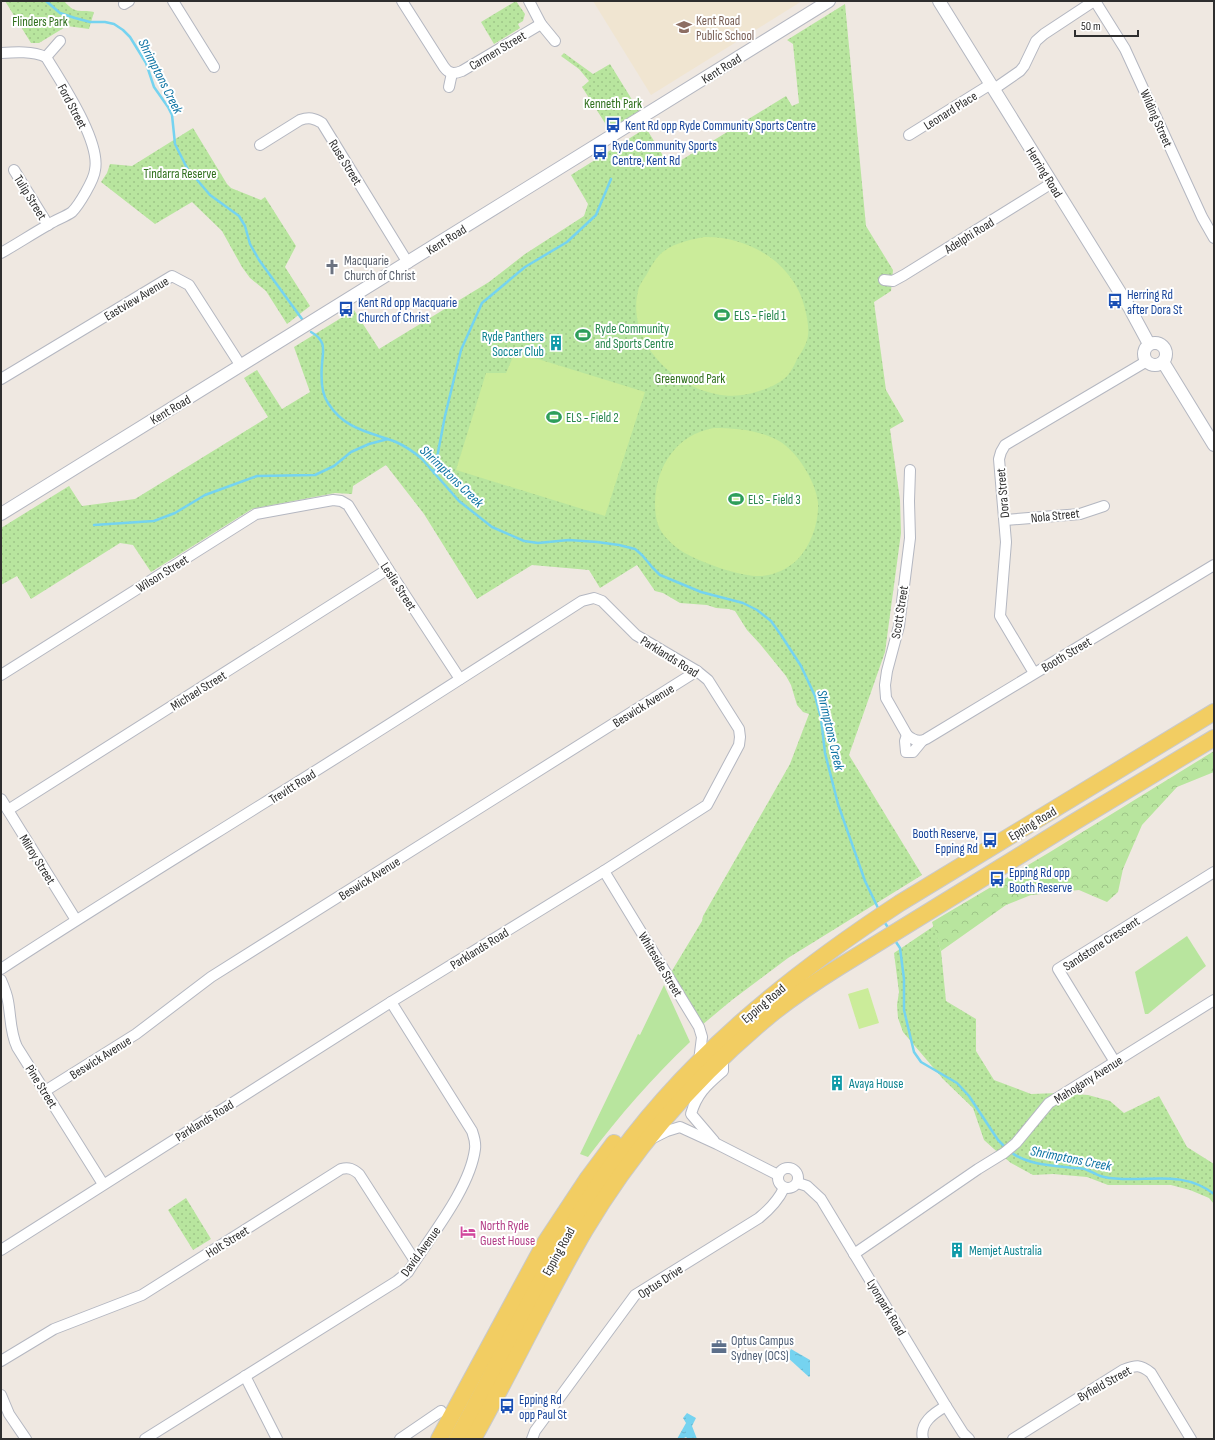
<svg xmlns="http://www.w3.org/2000/svg" width="1215" height="1440" font-family="'Sofia Sans Condensed',sans-serif">
	<style>
		.education { fill: #f0e5d1 }
		.grass { fill: #b8e59e }
		.forest { fill: url(#forest-crowns) }
		.park { fill: url(#park-dots) }
		.pitch { fill: #cbec9a }
		.water { fill: url(#water-ripples) }
		.lines { fill: none; stroke-linecap: round; stroke-linejoin: round }
		.stream { stroke: #75d3f0; stroke-width: 2.5 }
		.minor-casing { stroke: #b4b7c1; stroke-width: 12 }
		.tertiary-casing { stroke: #b4b7c1; stroke-width: 14 }
		.primary-casing { stroke: #c9c9c9; stroke-width: 18 }
		.minor { stroke: #fff; stroke-width: 10 }
		.tertiary { stroke: #fff; stroke-width: 12 }
		.primary { stroke: #f2cd62; stroke-width: 16 }
		.labels { text-anchor: middle; stroke-width: 4; stroke-linejoin: round; paint-order: stroke }
		.education-label { font-size: 13px; fill: #785e54; stroke: #fff; text-anchor: start }
		.park-label { font-size: 13px; fill: #2e6e1b; stroke: #fff }
		.street-label { font-size: 13px; fill: #2e2e2e; stroke: #fff }
		.transit-label { font-size: 13px; fill: #164399; stroke: #fff; text-anchor: start }
		.worship-label { font-size: 13px; fill: #5b616d; stroke: #fff; text-anchor: start }
		.leisure-label { font-size: 13px; fill: #27864d; stroke: #fff; text-anchor: start }
		.culture-label { font-size: 13px; fill: #0d838f; stroke: #fff; text-anchor: start }
		.hotel-label { font-size: 13px; fill: #b23c85; stroke: #fff; text-anchor: start }
		.service-label { font-size: 13px; fill: #4e5e75; stroke: #fff; text-anchor: start }
		.water-label { font-size: 14px; font-style: italic; fill: #0d73a3; stroke: #fff }
	</style>
	<defs>
		<pattern id="forest-crowns" width="20" height="18" patternUnits="userSpaceOnUse"><rect width="20" height="18" fill="#b8e59e"/><path d="M2 6a3 3 0 1 1 6 0M12 15a3 3 0 1 1 6 0" fill="none" stroke="#9ec588"/></pattern>
		<pattern id="park-dots" width="8" height="8" patternUnits="userSpaceOnUse"><rect width="8" height="8" fill="#b8e59e"/><path d="M2 2h.1M6 6h.1" fill="none" stroke="#9ec588" stroke-width="1.8" stroke-linecap="round"/></pattern>
		<pattern id="water-ripples" width="26" height="14" patternUnits="userSpaceOnUse"><rect width="26" height="14" fill="#75d3f0"/><path d="M2 4q2-2 4 0t4 0M15 11q2-2 4 0t4 0" fill="none" stroke="#66b5ce"/></pattern>
	</defs>
	<rect width="100%" height="100%" fill="#efe8e1"/>
	<polygon class="education" points="593,1 802,1 651,95"/>
	<g class="grass">
		<polygon points="1187,936 1206,966 1148,1014 1145,1014 1135,972"/>
		<path d="M664,985L690,1042C653,1077 619,1116 588,1157L580,1154L638,1034L640,1035Z"/>
	</g>
	<polygon class="forest" points="1214,751 1214,772 1177,787 1142,825 1123,869 1118,892 1107,902 1079,890 1031,895 1006,905 941,951 932,922 1050,852"/>
	<g class="park">
		<path d="M5,1H64C76,15 79,9 94,12L89,29L67,26L39,43H31Z"/>
		<polygon points="516,1 525,14 523,21 518,24 520,28 494,44 481,22"/>
		<polygon points="845,4 866,226 893,270 891,291 874,302 886,390 904,421 890,429 900,500 901,533 885,652 849,755 922,875 788,958 732,1000 702,1025 670,974 702,921 703,916 790,764 809,714 803,712 797,705 791,685 786,676 760,644 747,630 735,611 729,609 716,608 707,605 680,603 663,593 655,591 637,565 600,588 589,570 532,565 477,599 424,514 386,465 353,486 352,494 335,493 252,509 151,572 133,545 120,543 31,599 17,576 1,585 1,528 69,486 82,506 135,499 268,417 244,378 257,370 282,409 310,392 294,347 354,310 379,349 489,282 525,254 584,216 588,204 571,175 646,128 670,167 786,96 792,106 799,103 793,44 787,40"/>
		<polygon points="564,53 593,74 610,64 639,111 607,131 605,123 582,87 589,81 579,69 561,56"/>
		<polygon points="193,128 227,184 231,188 261,200 265,197 296,246 285,267 310,306 287,324 266,291 250,278 242,267 222,231 192,202 155,224 101,182 107,173 110,164 132,166"/>
		<polygon points="934,926 941,951 946,1001 976,1019 976,1051 994,1080 1031,1094 1058,1093 1088,1095 1110,1101 1124,1113 1159,1096 1187,1147 1214,1164 1214,1204 1209,1198 1190,1190 1171,1185 1108,1185 1087,1177 1053,1174 1033,1175 1011,1163 994,1149 984,1140 973,1108 943,1079 903,1032 898,1018 897,1005 899,992 894,953"/>
		<polygon points="186,1198 211,1239 193,1250 168,1210"/>
	</g>
	<g class="pitch">
		<path d="M704,237C751,236 797,265 806,313C808,322 810,335 806,343C804,349 800,354 797,359C795,364 792,370 788,375C779,385 762,391 748,394C693,406 624,350 638,291C639,284 645,278 648,272C650,268 653,263 656,259C666,245 687,240 704,237Z"/>
		<polygon points="525,355 645,392 605,516 456,470 486,373 506,373 513,357"/>
		<path d="M714,428C736,428 759,430 779,441C797,451 816,482 818,503C819,522 811,545 798,559C788,569 775,575 761,576C741,577 699,562 683,552C675,547 666,539 661,531C656,523 655,512 655,502C656,466 677,434 714,428Z"/>
		<polygon points="868,988 879,1023 859,1029 848,994"/>
	</g>
	<g class="water">
		<polygon points="791,1349 810,1360 810,1376 809,1377 787,1357"/>
		<polygon points="687,1413 696,1418 692,1426 697,1439 688,1439 686,1437 682,1439 677,1439 686,1423 683,1418"/>
	</g>
	<g class="lines">
		<g class="stream">
			<polyline points="46,1 60,13 75,18 90,22 105,22 114,24 123,30 130,37 146,63 154,87 168,107 172,115 175,144 187,168 210,195 239,216 245,226 250,244 259,260 302,319"/>
			<path d="M311,332C327,341 323,350 322,364C321,376 321,393 328,403C345,430 370,432 396,442C405,446 414,452 422,459L459,501L492,527L524,541L538,543L569,540L597,542L619,545L635,549L642,555L652,567L660,575L701,592L743,603L757,610L771,621L781,635L801,666L815,696L821,718L825,753L838,804L865,881L879,910"/>
			<polyline points="434,473 445,416 461,350 482,303 525,267 567,242 596,215 611,179"/>
			<polyline points="94,525 154,521 175,513 205,495 257,476 315,475 334,466 351,452 369,444 388,439"/>
			<polyline points="883,920 889,929"/>
			<polyline points="894,939 900,948 904,979 904,1010 914,1052 921,1062 957,1083 969,1096 998,1140 1005,1147"/>
			<path d="M1011,1152C1026,1165 1056,1166 1075,1168C1079,1168 1083,1168 1087,1170C1093,1172 1098,1176 1104,1177C1141,1185 1179,1167 1214,1194"/>
		</g>
		<defs>
			<g id="minor">
				<polyline points="173,1 214,67"/>
				<path d="M402,1L444,67C449,74 454,74 462,71L541,24"/>
				<polyline points="529,1 541,24 555,41"/>
				<polyline points="1095,1 1125,49 1202,217 1214,238"/>
				<polyline points="124,4 129,1"/>
				<path d="M1,53C16,52 32,51 46,57"/>
				<polyline points="46,57 60,41"/>
				<polyline points="449,87 452,73"/>
				<polyline points="994,89 1020,71 1024,66 1036,41 1044,34 1094,1"/>
				<polyline points="909,135 991,84"/>
				<path d="M260,145L300,120C309,117 314,118 322,123L408,263"/>
				<polyline points="14,170 48,225"/>
				<path d="M1,253C17,244 32,234 48,225C55,220 65,217 72,212C79,205 94,180 95,170C101,141 61,82 46,57"/>
				<polyline points="884,280 893,281 904,275 1052,183"/>
				<polyline points="1,379 172,276 189,285 241,366"/>
				<path d="M910,470L909,501L910,538L899,626L887,671L885,685L886,698L907,735C913,740 919,743 926,739L1214,565"/>
				<polyline points="1005,520 1080,514 1104,506"/>
				<polyline points="1034,673 1000,616 1006,542 999,459 1001,452 1005,445 1147,361"/>
				<polyline points="1,675 256,514 333,500 341,501 348,505 388,569 460,679"/>
				<polyline points="907,735 905,741 906,752 913,752 922,741"/>
				<polyline points="1,799 76,920"/>
				<polyline points="8,810 388,569"/>
				<polyline points="604,871 699,1027 702,1037 699,1061"/>
				<path d="M1,969C88,912 176,858 264,803C371,737 476,669 582,601L594,598L602,601L636,635L697,671L708,680L739,729L740,737L739,745L707,805L604,871L391,1002L1,1250"/>
				<path d="M1,980C4,987 7,994 8,1001C11,1017 10,1032 17,1047L103,1184"/>
				<polyline points="1115,1062 1058,969 1214,872"/>
				<polyline points="45,1091 136,1034 211,977 697,671"/>
				<polyline points="653,1138 667,1131 680,1127 717,1144 778,1175"/>
				<path d="M714,1141L691,1114C697,1093 707,1085 723,1071V1057"/>
				<circle cx="788" cy="1178" r="10"/>
				<polyline points="798,1183 807,1186 821,1199 946,1406 963,1433 969,1439"/>
				<polyline points="854,1254 978,1169 1004,1153 1016,1143 1049,1103 1214,1000"/>
				<path d="M1,1361L54,1329L142,1295L341,1169C349,1167 353,1169 359,1174L415,1261"/>
				<polyline points="245,1376 277,1439"/>
				<polyline points="1,1395 9,1414 26,1439"/>
				<path d="M145,1439L397,1281L408,1272C429,1238 470,1189 475,1149C476,1142 474,1137 472,1131L391,1002"/>
				<polyline points="400,1439 441,1411"/>
				<path d="M532,1439L535,1431L635,1295L759,1218C770,1209 778,1201 784,1188"/>
				<path d="M923,1439C919,1423 934,1413 946,1406"/>
				<path d="M1013,1439L1123,1370C1136,1365 1140,1364 1151,1373L1191,1439"/>
			</g>
			<g id="tertiary">
				<polyline points="939,1 1129,307 1149,344"/>
				<circle cx="1155" cy="354" r="11"/>
				<polyline points="1163,362 1214,445"/>
				<polyline points="1,514 829,1"/>
			</g>
			<g id="primary">
				<polyline points="439,1439 545,1243 588,1178 614,1143"/>
				<path d="M457,1439C506,1351 548,1259 604,1176C680,1063 787,977 900,903L1214,712"/>
				<path d="M473,1439C512,1370 545,1298 585,1230C633,1149 697,1076 769,1016C791,998 815,982 839,967L1071,824L1214,738"/>
			</g>
		</defs>
		<use href="#minor" class="minor-casing"/>
		<use href="#tertiary" class="tertiary-casing"/>
		<use href="#primary" class="primary-casing"/>
		<use href="#minor" class="minor"/>
		<use href="#tertiary" class="tertiary"/>
		<use href="#primary" class="primary"/>
	</g>
	<defs>
		<symbol id="school-bare" viewBox="-9 -9 18 18"><path d="M0-5L7-2L0 1L-7-2ZM-4 1L0 2.5L4 1V4Q0 6-4 4Z" fill="#8d6e63" stroke="#fff" stroke-width="2.5" paint-order="stroke"/></symbol>
		<symbol id="bus-bare" viewBox="-9 -9 18 18"><path d="M-5-6H5V4H4V6H2V4H-2V6H-4V4H-5ZM-3.5-4V0h7V-4ZM-3.5 1.2v1.5H-2V1.2ZM2 1.2v1.5H3.5V1.2Z" fill="#1a4fb4" stroke="#fff" stroke-width="2.5" paint-order="stroke"/></symbol>
		<symbol id="church-bare" viewBox="-9 -9 18 18"><path d="M-1.2-6h2.4v3.5h3.3v2.4h-3.3V6h-2.4V-.1h-3.3v-2.4h3.3Z" fill="#6b7280" stroke="#fff" stroke-width="2.5" paint-order="stroke"/></symbol>
		<symbol id="stadium-bare" viewBox="-9 -9 18 18"><path d="M0-5a6.5 5 0 1 0 0 10a6.5 5 0 1 0 0-10ZM-3.5-1.8h7v3.6h-7Z" fill="#2e9e5b" stroke="#fff" stroke-width="2.5" paint-order="stroke"/></symbol>
		<symbol id="building-bare" viewBox="-9 -9 18 18"><path d="M-4-6H4V6H1V3H-1V6H-4ZM-2.5-4.3h1.7v1.8h-1.7ZM.8-4.3h1.7v1.8H.8ZM-2.5-1h1.7V.8h-1.7ZM.8-1h1.7V.8H.8Z" fill="#0f9aa8" stroke="#fff" stroke-width="2.5" paint-order="stroke"/></symbol>
		<symbol id="hotel-bare" viewBox="-9 -9 18 18"><path d="M-6-4.5h1.5V1H6V5H4.5V3h-9V5H-6ZM-4 0a1.8 1.8 0 1 1 3.6 0ZM.5 0V-2.5h3Q6-2.5 6 0Z" fill="#d1479c" stroke="#fff" stroke-width="2.5" paint-order="stroke"/></symbol>
		<symbol id="office-bare" viewBox="-9 -9 18 18"><path d="M-6-3h4V-5.5h4V-3h4V5H-6ZM-1-4.5V-3h2v-1.5ZM-6 0V1H6V0Z" fill="#5c6f8a" stroke="#fff" stroke-width="2.5" paint-order="stroke"/></symbol>
	</defs>
	<g fill-rule="evenodd">
		<use href="#school-bare" x="673" y="16" width="22" height="22"/>
		<use href="#bus-bare" x="602" y="114" width="22" height="22"/>
		<use href="#bus-bare" x="589" y="141" width="22" height="22"/>
		<use href="#church-bare" x="321" y="256" width="22" height="22"/>
		<use href="#bus-bare" x="1104" y="290" width="22" height="22"/>
		<use href="#bus-bare" x="335" y="298" width="22" height="22"/>
		<use href="#stadium-bare" x="711" y="304" width="22" height="22"/>
		<use href="#stadium-bare" x="572" y="324" width="22" height="22"/>
		<use href="#building-bare" x="545" y="332" width="22" height="22"/>
		<use href="#stadium-bare" x="543" y="406" width="22" height="22"/>
		<use href="#stadium-bare" x="725" y="488" width="22" height="22"/>
		<use href="#bus-bare" x="979" y="829" width="22" height="22"/>
		<use href="#bus-bare" x="986" y="868" width="22" height="22"/>
		<use href="#building-bare" x="826" y="1072" width="22" height="22"/>
		<use href="#hotel-bare" x="457" y="1221" width="22" height="22"/>
		<use href="#building-bare" x="946" y="1239" width="22" height="22"/>
		<use href="#office-bare" x="708" y="1336" width="22" height="22"/>
		<use href="#bus-bare" x="496" y="1395" width="22" height="22"/>
	</g>
	<g class="labels">
		<g class="education-label">
			<text x="696" y="25">Kent Road<tspan x="696" dy="15">Public School</tspan></text>
		</g>
		<g class="park-label">
			<text x="40" y="26">Flinders Park</text>
			<text x="613" y="108">Kenneth Park</text>
			<text x="180" y="178">Tindarra Reserve</text>
			<text x="690" y="383">Greenwood Park</text>
		</g>
		<g class="street-label">
			<text transform="translate(497 50) rotate(-31)" y="5">Carmen Street</text>
			<text transform="translate(721 68) rotate(-32)" y="5">Kent Road</text>
			<text transform="translate(73 106) rotate(62)" y="5">Ford Street</text>
			<text transform="translate(950 110) rotate(-32)" y="5">Leonard Place</text>
			<text transform="translate(1157 118) rotate(66)" y="5">Wilding Street</text>
			<text transform="translate(346 162) rotate(58)" y="5">Ruse Street</text>
			<text transform="translate(1045 172) rotate(58)" y="5">Herring Road</text>
			<text transform="translate(31 197) rotate(58)" y="5">Tulip Street</text>
			<text transform="translate(969 235) rotate(-32)" y="5">Adelphi Road</text>
			<text transform="translate(446 239) rotate(-32)" y="5">Kent Road</text>
			<text transform="translate(136 298) rotate(-31)" y="5">Eastview Avenue</text>
			<text transform="translate(170 409) rotate(-31)" y="5">Kent Road</text>
			<text transform="translate(1002 493) rotate(-95)" y="5">Dora Street</text>
			<text transform="translate(1055 515) rotate(-6)" y="5">Nola Street</text>
			<text transform="translate(162 573) rotate(-32)" y="5">Wilson Street</text>
			<text transform="translate(399 586) rotate(57)" y="5">Leslie Street</text>
			<text transform="translate(899 612) rotate(-81)" y="5">Scott Street</text>
			<text transform="translate(1066 654) rotate(-31)" y="5">Booth Street</text>
			<text transform="translate(670 656) rotate(32)" y="5">Parklands Road</text>
			<text transform="translate(198 690) rotate(-32)" y="5">Michael Street</text>
			<text transform="translate(643 705) rotate(-32)" y="5">Beswick Avenue</text>
			<text transform="translate(292 786) rotate(-32)" y="5">Trevitt Road</text>
			<text transform="translate(1032 823) rotate(-31)" y="5">Epping Road</text>
			<text transform="translate(38 859) rotate(58)" y="5">Milroy Street</text>
			<text transform="translate(369 878) rotate(-32)" y="5">Beswick Avenue</text>
			<text transform="translate(1101 943) rotate(-33)" y="5">Sandstone Crescent</text>
			<text transform="translate(479 948) rotate(-32)" y="5">Parklands Road</text>
			<text transform="translate(661 964) rotate(59)" y="5">Whiteside Street</text>
			<text transform="translate(763 1003) rotate(-40)" y="5">Epping Road</text>
			<text transform="translate(100 1057) rotate(-32)" y="5">Beswick Avenue</text>
			<text transform="translate(1088 1079) rotate(-32)" y="5">Mahogany Avenue</text>
			<text transform="translate(42 1086) rotate(58)" y="5">Pine Street</text>
			<text transform="translate(204 1120) rotate(-32)" y="5">Parklands Road</text>
			<text transform="translate(227 1241) rotate(-32)" y="5">Holt Street</text>
			<text transform="translate(420 1251) rotate(-54)" y="5">David Avenue</text>
			<text transform="translate(558 1251) rotate(-61)" y="5">Epping Road</text>
			<text transform="translate(660 1281) rotate(-33)" y="5">Optus Drive</text>
			<text transform="translate(887 1307) rotate(59)" y="5">Lyonpark Road</text>
			<text transform="translate(1104 1383) rotate(-29)" y="5">Byfield Street</text>
		</g>
		<g class="transit-label">
			<text x="625" y="130">Kent Rd opp Ryde Community Sports Centre</text>
			<text x="612" y="150">Ryde Community Sports<tspan x="612" dy="15">Centre, Kent Rd</tspan></text>
			<text x="1127" y="299">Herring Rd<tspan x="1127" dy="15">after Dora St</tspan></text>
			<text x="358" y="307">Kent Rd opp Macquarie<tspan x="358" dy="15">Church of Christ</tspan></text>
			<text x="978" y="838" text-anchor="end">Booth Reserve,<tspan x="978" dy="15">Epping Rd</tspan></text>
			<text x="1009" y="877">Epping Rd opp<tspan x="1009" dy="15">Booth Reserve</tspan></text>
			<text x="519" y="1404">Epping Rd<tspan x="519" dy="15">opp Paul St</tspan></text>
		</g>
		<g class="worship-label">
			<text x="344" y="265">Macquarie<tspan x="344" dy="15">Church of Christ</tspan></text>
		</g>
		<g class="leisure-label">
			<text x="734" y="320">ELS - Field 1</text>
			<text x="595" y="333">Ryde Community<tspan x="595" dy="15">and Sports Centre</tspan></text>
			<text x="566" y="422">ELS - Field 2</text>
			<text x="748" y="504">ELS - Field 3</text>
		</g>
		<g class="culture-label">
			<text x="544" y="341" text-anchor="end">Ryde Panthers<tspan x="544" dy="15">Soccer Club</tspan></text>
			<text x="849" y="1088">Avaya House</text>
			<text x="969" y="1255">Memjet Australia</text>
		</g>
		<g class="hotel-label">
			<text x="480" y="1230">North Ryde<tspan x="480" dy="15">Guest House</tspan></text>
		</g>
		<g class="service-label">
			<text x="731" y="1345">Optus Campus<tspan x="731" dy="15">Sydney (OCS)</tspan></text>
		</g>
		<g class="water-label">
			<text transform="translate(161 76) rotate(63)" y="5">Shrimptons Creek</text>
			<text transform="translate(452 476) rotate(44)" y="5">Shrimptons Creek</text>
			<text transform="translate(831 730) rotate(77)" y="5">Shrimptons Creek</text>
			<text transform="translate(1071 1158) rotate(11)" y="5">Shrimptons Creek</text>
		</g>
	</g>
	<rect width="1215" height="1440" fill="none" stroke="#2e2e2e" stroke-width="4"/>
	<path d="M1075 30v6h63v-6" fill="none" stroke="#2e2e2e" stroke-width="2"/>
	<text x="1081" y="30" font-size="12" fill="#2e2e2e" stroke="#ffffff" stroke-width="3" paint-order="stroke">50 m</text>
</svg>
